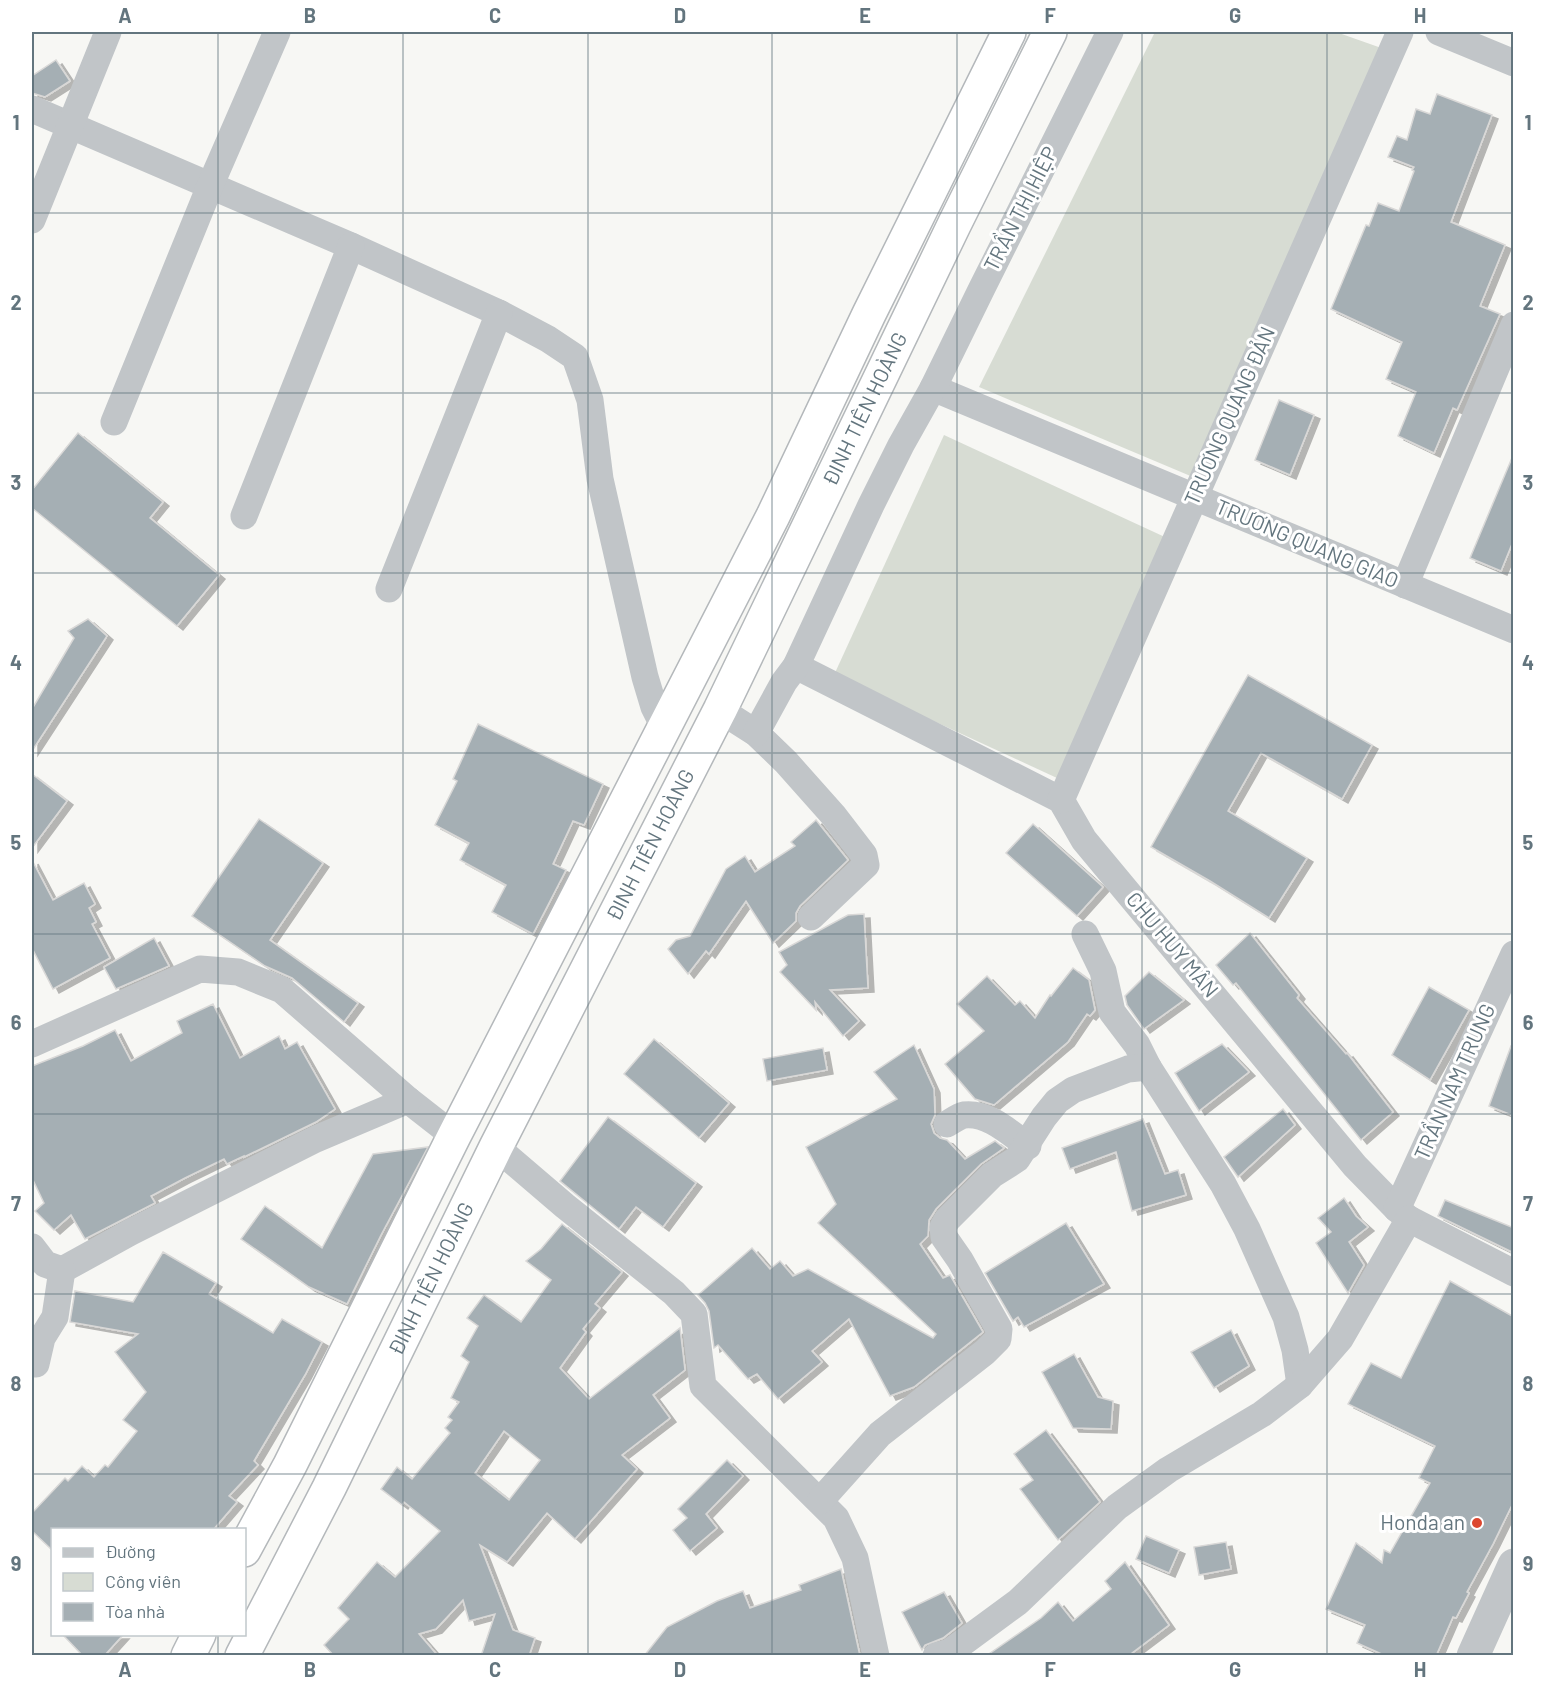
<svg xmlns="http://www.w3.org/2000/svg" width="1545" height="1687" font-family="Barlow,sans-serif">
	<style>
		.green { fill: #d7dcd3 }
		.building { fill: #a5afb4; stroke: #d9d8d7; stroke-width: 1.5; fill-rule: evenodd; filter: url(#shadow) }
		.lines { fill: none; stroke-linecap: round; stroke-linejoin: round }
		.trunk-casing { stroke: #b4b8bb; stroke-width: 36 }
		.minor { stroke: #c1c5c8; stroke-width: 27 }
		.tertiary { stroke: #c1c5c8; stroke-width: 33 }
		.trunk { stroke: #fff; stroke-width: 33 }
		.grid { fill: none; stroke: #63757e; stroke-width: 1.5; stroke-opacity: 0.55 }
		.poi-dot { fill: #dc472f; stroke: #fff; stroke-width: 2 }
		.labels { text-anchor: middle; stroke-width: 6; stroke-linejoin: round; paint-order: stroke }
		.street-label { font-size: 21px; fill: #63757e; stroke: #fff }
		.poi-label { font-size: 21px; fill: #63757e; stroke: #fff; text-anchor: end }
		.neatline { fill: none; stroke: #63757e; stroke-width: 2 }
		.grid-label { font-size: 20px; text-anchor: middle; font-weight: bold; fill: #63757e }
	</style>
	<defs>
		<filter id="shadow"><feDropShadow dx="6" dy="4" stdDeviation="0" flood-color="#0004"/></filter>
	</defs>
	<rect width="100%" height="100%" fill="#f7f7f4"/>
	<g class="green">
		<polygon points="1155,32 1336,32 1387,50 1200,480 979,387"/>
		<polygon points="944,435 1167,538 1057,778 834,675"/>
	</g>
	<g class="building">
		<polygon points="56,60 70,81 45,97 32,93 32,76"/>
		<polygon points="1437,94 1492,115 1451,222 1505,245 1480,306 1500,314 1457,410 1453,408 1434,453 1398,436 1416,392 1386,379 1402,342 1331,309 1366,225 1369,226 1378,203 1399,211 1414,171 1412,170 1414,167 1388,157 1397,136 1407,140 1416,109 1430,114"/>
		<polygon points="1279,400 1314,415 1290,475 1255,460"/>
		<polygon points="78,433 163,502 150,518 219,575 177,626 32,508 32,490"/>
		<polygon points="1514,453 1514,539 1501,571 1470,558"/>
		<polygon points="88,619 107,636 32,751 32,709 74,638 68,631"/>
		<polygon points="1248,675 1372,745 1342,799 1261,753 1228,811 1307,858 1269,918 1210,881 1151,847"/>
		<polygon points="478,724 603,784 584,825 573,821 553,864 566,870 533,934 492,912 506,885 460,860 469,843 435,825 457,781 453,779"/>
		<polygon points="32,774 67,801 32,848"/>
		<polygon points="259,819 323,863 270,940 358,1003 344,1022 292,978 265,966 192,916"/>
		<polygon points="816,820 848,860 800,906 796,913 796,921 773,943 746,901 709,954 706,951 688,974 668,949 676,940 690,936 726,869 745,856 755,872 795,846 791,842"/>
		<polygon points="1033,824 1103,887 1077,916 1006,853"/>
		<polygon points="32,860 53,900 84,883 95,904 89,908 96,922 92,924 110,958 53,989 32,948"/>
		<polygon points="864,914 868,988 830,990 859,1021 843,1036 815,1002 816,1010 780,972 787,965 779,952 848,915"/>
		<polygon points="1250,933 1299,995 1297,998 1346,1054 1347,1053 1393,1112 1361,1140 1236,983 1233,985 1216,965"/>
		<polygon points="154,938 169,966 116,989 104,967"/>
		<polygon points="1073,968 1089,980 1095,1010 1090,1016 1087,1014 1068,1042 994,1105 975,1099 945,1064 984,1031 957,1004 987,976 1015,1005 1020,1001 1035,1018 1050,995 1051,996"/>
		<polygon points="1149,972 1184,1000 1144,1029 1127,1005 1125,996"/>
		<polygon points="1429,987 1469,1010 1430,1080 1392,1055"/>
		<polygon points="213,1004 240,1058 279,1036 285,1049 297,1042 335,1109 316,1122 244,1157 244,1156 227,1164 224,1159 185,1178 151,1196 155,1203 85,1239 71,1215 54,1230 35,1211 44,1203 32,1178 32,1066 83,1046 115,1030 131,1061 182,1033 177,1021"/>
		<polygon points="654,1039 729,1103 699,1138 624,1074"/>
		<polygon points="1222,1044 1249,1072 1199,1111 1175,1073"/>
		<polygon points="914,1045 934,1089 935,1115 931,1124 934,1133 940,1138 947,1140 965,1159 995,1141 1004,1148 981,1164 936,1209 929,1220 928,1236 920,1244 943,1278 950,1275 983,1332 914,1387 890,1396 849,1319 812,1351 822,1362 778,1399 757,1374 748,1379 718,1345 714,1348 709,1311 705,1303 698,1295 752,1248 770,1269 780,1261 793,1276 808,1269 933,1338 936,1334 818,1223 836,1204 806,1147 897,1099 874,1072"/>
		<polygon points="1511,1046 1514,1047 1514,1116 1489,1106"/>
		<polygon points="823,1048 827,1070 767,1081 763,1059"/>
		<polygon points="1283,1109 1295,1125 1238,1177 1224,1157"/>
		<polygon points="608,1117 696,1183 663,1227 636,1207 619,1229 560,1181"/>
		<polygon points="1143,1119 1165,1174 1178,1170 1186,1195 1132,1211 1116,1152 1070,1169 1062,1148"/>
		<polygon points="428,1147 381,1235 347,1304 309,1287 241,1239 265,1206 322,1248 373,1154"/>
		<polygon points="1344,1198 1356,1216 1368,1227 1349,1242 1364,1265 1348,1293 1316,1243 1331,1232 1318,1218"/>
		<polygon points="1445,1200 1514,1228 1514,1253 1438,1216"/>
		<polygon points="1066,1223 1104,1284 1024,1327 1018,1317 1013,1321 985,1273"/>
		<path d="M562,1224L622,1272L595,1304L600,1308L583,1329L586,1332L560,1368L589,1399L680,1328L685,1370L653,1395L670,1418L622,1455L637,1469L575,1539L547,1513L507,1562L480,1545L513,1630L535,1638L529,1656H481L495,1614L469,1621L463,1600L436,1629L419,1634L438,1656H334L324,1645L349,1619L338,1608L377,1562L395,1577L440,1531L404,1502L402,1505L381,1489L397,1467L412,1479L450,1433L445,1428L452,1420L448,1417L459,1402L451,1398L469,1362L461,1356L478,1326L467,1318L484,1295L521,1322L551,1280L526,1261L541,1249ZM504,1431L540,1460L509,1500L475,1473Z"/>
		<polygon points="163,1252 216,1283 209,1294 273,1333 282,1319 322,1342 305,1375 254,1461 258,1465 229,1496 237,1502 213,1530 52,1530 52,1550 32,1531 32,1513 65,1478 68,1481 82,1466 94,1477 105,1465 108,1467 137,1431 123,1420 146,1392 115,1352 138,1334 70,1322 75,1291 133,1302"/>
		<polygon points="1450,1281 1514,1317 1514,1501 1493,1544 1467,1592 1469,1593 1456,1618 1453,1617 1436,1656 1386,1656 1357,1643 1365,1625 1326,1609 1356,1543 1382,1563 1384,1550 1390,1553 1430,1483 1419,1478 1435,1446 1348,1404 1371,1363 1401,1378"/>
		<polygon points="1231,1330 1249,1366 1214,1388 1191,1352"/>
		<polygon points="1074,1354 1098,1397 1113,1401 1111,1429 1073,1428 1042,1372"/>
		<polygon points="1046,1430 1100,1502 1058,1540 1020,1489 1033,1480 1014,1454"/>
		<polygon points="727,1460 743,1476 706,1514 717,1528 690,1551 673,1530 687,1518 678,1509"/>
		<polygon points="1146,1536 1179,1550 1169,1573 1136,1559"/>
		<polygon points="1226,1542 1231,1569 1199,1575 1194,1547"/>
		<polygon points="1125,1562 1169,1625 1128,1656 986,1656 1041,1618 1058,1602 1073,1621 1111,1589 1105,1581"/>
		<polygon points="841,1569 860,1656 644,1656 667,1627 717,1601 743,1591 750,1608 801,1590 799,1585"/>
		<polygon points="944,1592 962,1623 943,1638 925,1645 922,1650 902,1612"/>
		<polygon points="63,1635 123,1635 104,1656 83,1656"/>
	</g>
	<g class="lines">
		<defs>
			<g id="trunk">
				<polyline points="244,1550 290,1465 454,1136 773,516 869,314 1009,32"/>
				<polyline points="188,1656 199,1634"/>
				<path id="s1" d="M242,1656L329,1488L496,1147L720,710L954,225L1050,32"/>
			</g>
		</defs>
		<use href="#trunk" class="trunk-casing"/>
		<g class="minor">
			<polyline points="1439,32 1514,63"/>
			<polyline points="32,109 351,246 499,313 548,339 575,357 590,400 600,479 645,677 654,707 665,729"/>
			<polyline points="32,220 108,32"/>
			<polyline points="933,388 1514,630"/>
			<polyline points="114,422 210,186 277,32"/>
			<polyline points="244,516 351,246"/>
			<polyline points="1405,585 1514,325"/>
			<polyline points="389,589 499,313"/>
			<polyline points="796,666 1061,800 1084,840 1355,1166 1397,1209 1409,1219 1514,1273"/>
			<polyline points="720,710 756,733 786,762 834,816 864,855 866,865 811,917"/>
			<polyline points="756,733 784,682 796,666 871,505 901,445 933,388 982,288 1110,32"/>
			<polyline points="1061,800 1400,32"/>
			<polyline points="1085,934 1103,971 1112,1012 1137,1045 1148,1067 1223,1184 1247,1229 1286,1317 1295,1350 1300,1385"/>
			<polyline points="32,1044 200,969 238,972 282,990 408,1100 454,1136"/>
			<path d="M947,1124C952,1121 959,1116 964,1115C988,1112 1010,1133 1028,1146"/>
			<polyline points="496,1147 565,1206 674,1293 694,1314 703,1386 836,1518 855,1558 876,1656"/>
			<polyline points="1397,1209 1514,954"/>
			<polyline points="32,1247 45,1264 62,1270 131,1232 316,1139 408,1100"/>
			<polyline points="36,1364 42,1338 55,1317 62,1270"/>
			<polyline points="820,1501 880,1434 985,1352 998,1339 999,1329 960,1260 944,1237 943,1227 947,1220 992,1175 1017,1159 1044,1117 1057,1101 1073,1090 1128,1069 1148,1067"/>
			<polyline points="936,1656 950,1652 1018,1602 1117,1507 1168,1470 1262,1414 1300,1385 1340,1339 1409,1219"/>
		</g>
		<polyline class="tertiary" points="1473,1656 1514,1565"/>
		<use href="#trunk" class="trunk"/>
	</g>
	<path class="grid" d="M218,32V1530M403,32V1656M588,32V1656M772,32V1656M957,32V1656M1142,32V1656M1327,32V1656M32,213H1514M32,393H1514M32,573H1514M32,753H1514M32,934H1514M32,1114H1514M32,1294H1514M32,1474H1514M218,1634V1656"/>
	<circle class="poi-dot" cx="1477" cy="1523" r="6"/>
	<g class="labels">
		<g class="street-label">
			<text transform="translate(1021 209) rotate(-63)" y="7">TRẦN THỊ HIỆP</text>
			<text dy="7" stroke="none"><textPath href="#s1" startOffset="1394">ĐINH TIÊN HOÀNG</textPath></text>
			<text transform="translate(1230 416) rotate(-66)" y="7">TRƯƠNG QUANG ĐẢN</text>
			<text transform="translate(1307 544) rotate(23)" y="7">TRƯƠNG QUANG GIAO</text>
			<text dy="7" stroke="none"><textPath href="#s1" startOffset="908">ĐINH TIÊN HOÀNG</textPath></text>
			<text transform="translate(1172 945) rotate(50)" y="7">CHU HUY MÂN</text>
			<text transform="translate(1455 1082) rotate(-66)" y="7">TRẦN NAM TRUNG</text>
			<text dy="7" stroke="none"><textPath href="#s1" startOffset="422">ĐINH TIÊN HOÀNG</textPath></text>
		</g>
		<g class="poi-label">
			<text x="1465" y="1530">Honda an</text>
		</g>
	</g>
	<rect width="1545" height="1687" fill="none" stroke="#ffffff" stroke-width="66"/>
	<rect x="51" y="1528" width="195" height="108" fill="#ffffff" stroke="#c1c8cb" stroke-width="1.5"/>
	<rect x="63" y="1548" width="30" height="9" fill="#c1c5c8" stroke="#c1c8cb" stroke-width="1.5"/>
	<text x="105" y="1558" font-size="18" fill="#63757e">Đường</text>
	<rect x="63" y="1573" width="30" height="18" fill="#d7dcd3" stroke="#c1c8cb" stroke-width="1.5"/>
	<text x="105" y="1588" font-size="18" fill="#63757e">Công viên</text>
	<rect x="63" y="1603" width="30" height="18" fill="#a5afb4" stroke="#c1c8cb" stroke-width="1.5"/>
	<text x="105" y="1618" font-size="18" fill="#63757e">Tòa nhà</text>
	<rect x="33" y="33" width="1479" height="1621" class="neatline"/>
	<g class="grid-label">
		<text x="125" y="23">A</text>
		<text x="310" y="23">B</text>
		<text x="495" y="23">C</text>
		<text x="680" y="23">D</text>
		<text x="865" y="23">E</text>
		<text x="1050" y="23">F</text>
		<text x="1235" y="23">G</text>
		<text x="1420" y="23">H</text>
		<text x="16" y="130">1</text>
		<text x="1528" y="130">1</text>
		<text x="16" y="310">2</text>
		<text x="1528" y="310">2</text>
		<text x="16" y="490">3</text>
		<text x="1528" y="490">3</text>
		<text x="16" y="670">4</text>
		<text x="1528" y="670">4</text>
		<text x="16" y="850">5</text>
		<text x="1528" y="850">5</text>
		<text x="16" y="1030">6</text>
		<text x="1528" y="1030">6</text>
		<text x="16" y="1211">7</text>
		<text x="1528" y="1211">7</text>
		<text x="16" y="1391">8</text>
		<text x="1528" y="1391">8</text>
		<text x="16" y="1571">9</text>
		<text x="1528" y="1571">9</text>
		<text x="125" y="1677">A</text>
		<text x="310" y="1677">B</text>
		<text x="495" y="1677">C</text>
		<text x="680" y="1677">D</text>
		<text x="865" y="1677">E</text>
		<text x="1050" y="1677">F</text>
		<text x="1235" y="1677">G</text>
		<text x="1420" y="1677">H</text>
	</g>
</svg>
